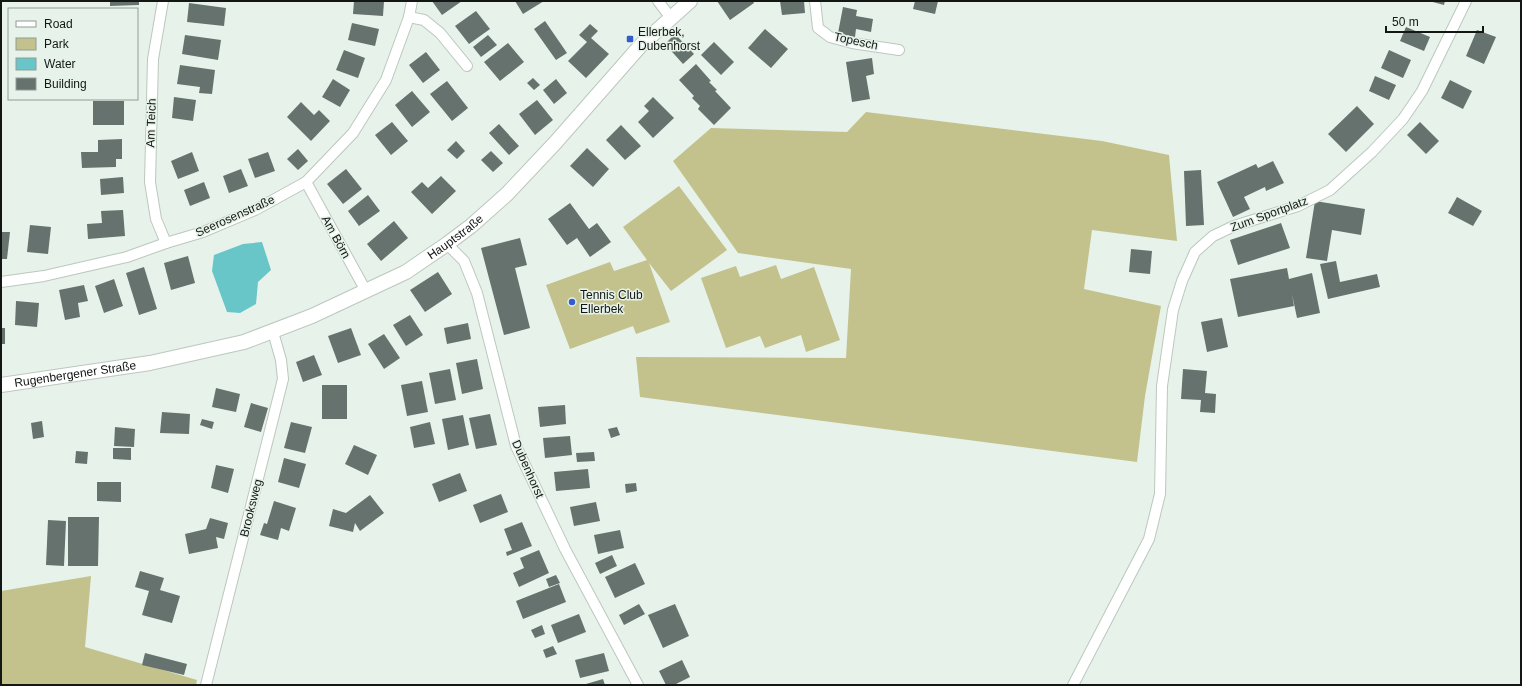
<svg xmlns="http://www.w3.org/2000/svg" width="1522" height="686" font-family="Arial,sans-serif">
	<style>
		.green { fill: #c3c28d }
		.water { fill: #68c6c8 }
		.building { fill: #65726e }
		.lines { fill: none; stroke-linecap: round; stroke-linejoin: round }
		.minor-casing { stroke: #bcc7be; stroke-width: 12 }
		.secondary-casing { stroke: #bcc7be; stroke-width: 16 }
		.minor { stroke: #fff; stroke-width: 10 }
		.secondary { stroke: #fff; stroke-width: 14 }
		.poi-dot { fill: #335ccc; stroke: #e7f3ea; stroke-width: 1.5 }
		.labels { text-anchor: middle; stroke-width: 3; stroke-linejoin: round; paint-order: stroke }
		.poi-label { font-size: 12px; fill: #131714; stroke: #e7f3ea; text-anchor: start }
		.street-label { font-size: 12px; fill: #131714; stroke: #e7f3ea }
	</style>
	<rect width="100%" height="100%" fill="#e7f3ea"/>
	<g class="green">
		<polygon points="866,112 1102,141 1169,155 1177,241 1092,230 1084,289 1161,306 1145,396 1137,462 640,397 636,357 846,358 851,269 738,253 673,161 711,128 847,132"/>
		<polygon points="679,186 727,250 671,291 649,263 670,322 636,334 633,326 570,349 546,285 610,262 614,271 647,260 623,227"/>
		<polygon points="776,265 781,279 814,267 840,340 806,352 801,335 765,348 760,336 726,348 701,278 736,266 740,277"/>
		<polygon points="91,576 85,647 197,680 196,685 1,685 1,591"/>
	</g>
	<polygon class="water" points="262,242 271,270 258,282 256,304 240,313 227,312 212,271 214,255 243,244"/>
	<g class="building">
		<polygon points="110,1 139,1 139,5 110,6"/>
		<polygon points="354,1 384,1 383,16 353,14"/>
		<polygon points="432,1 462,1 442,15"/>
		<polygon points="515,1 544,1 523,14"/>
		<polygon points="717,1 753,1 754,3 730,20"/>
		<polygon points="780,1 804,1 805,13 782,15"/>
		<polygon points="915,1 938,1 935,14 913,9"/>
		<polygon points="1429,1 1445,1 1444,5"/>
		<polygon points="189,3 226,8 224,26 187,22"/>
		<polygon points="843,7 857,10 856,16 873,19 871,32 856,29 855,37 838,33"/>
		<polygon points="476,11 490,29 469,44 455,26"/>
		<polygon points="545,21 567,53 556,60 534,29"/>
		<polygon points="352,23 379,29 375,46 348,40"/>
		<polygon points="590,24 598,31 591,38 609,54 586,78 568,61 587,42 579,35"/>
		<polygon points="1406,27 1430,37 1424,51 1400,41"/>
		<polygon points="765,29 788,49 771,68 748,48"/>
		<polygon points="1477,30 1496,37 1484,64 1466,56"/>
		<polygon points="675,34 694,54 683,64 665,44"/>
		<polygon points="185,35 221,40 218,60 182,54"/>
		<polygon points="488,35 497,45 481,57 473,47"/>
		<polygon points="714,42 734,62 721,75 701,55"/>
		<polygon points="508,43 524,62 500,81 484,62"/>
		<polygon points="344,50 365,58 358,78 336,70"/>
		<polygon points="1389,50 1411,60 1403,78 1381,68"/>
		<polygon points="426,52 440,70 423,83 409,65"/>
		<polygon points="872,58 874,74 866,76 870,99 852,102 846,62"/>
		<polygon points="696,64 711,81 709,82 717,90 715,91 731,108 714,125 698,109 700,106 692,98 694,96 679,80"/>
		<polygon points="180,65 215,70 212,94 199,93 200,87 177,84"/>
		<polygon points="1375,76 1396,85 1389,100 1369,91"/>
		<polygon points="533,78 540,85 534,90 527,83"/>
		<polygon points="333,79 350,90 340,107 322,97"/>
		<polygon points="556,79 567,93 554,104 543,90"/>
		<polygon points="1450,80 1472,91 1463,109 1441,98"/>
		<polygon points="447,81 468,108 452,121 430,94"/>
		<polygon points="412,91 430,112 412,127 395,105"/>
		<polygon points="174,97 196,100 193,121 172,118"/>
		<polygon points="653,97 674,118 653,138 638,122 649,111 644,106"/>
		<polygon points="537,100 553,120 535,135 519,114"/>
		<rect x="93" y="101" width="31" height="24"/>
		<polygon points="301,102 314,115 319,110 330,121 311,141 287,117"/>
		<polygon points="1357,106 1374,124 1346,152 1328,134"/>
		<polygon points="392,122 408,141 391,155 375,135"/>
		<polygon points="1420,122 1439,141 1426,154 1407,135"/>
		<polygon points="499,124 519,146 509,155 489,133"/>
		<polygon points="621,125 641,146 625,160 606,140"/>
		<polygon points="122,139 122,159 116,159 116,167 82,168 81,152 98,152 98,140"/>
		<polygon points="456,141 465,151 457,159 447,150"/>
		<polygon points="587,148 609,169 593,187 570,166"/>
		<polygon points="298,149 308,161 298,170 287,159"/>
		<polygon points="491,151 503,163 493,172 481,160"/>
		<polygon points="192,152 199,171 178,179 171,161"/>
		<polygon points="268,152 275,171 255,178 248,159"/>
		<polygon points="1273,161 1284,183 1266,191 1265,187 1244,197 1250,209 1233,217 1217,182 1256,164 1258,168"/>
		<polygon points="241,169 248,186 229,193 223,176"/>
		<polygon points="346,169 362,189 343,204 327,184"/>
		<polygon points="1201,170 1204,225 1186,226 1184,171"/>
		<polygon points="441,176 456,191 432,214 411,192 422,182 428,188"/>
		<polygon points="123,177 124,193 101,195 100,179"/>
		<polygon points="204,182 210,198 190,206 184,190"/>
		<polygon points="368,195 380,211 359,226 348,211"/>
		<polygon points="1457,197 1482,211 1473,226 1448,213"/>
		<polygon points="1315,201 1365,209 1361,235 1332,230 1327,261 1306,258"/>
		<polygon points="570,203 589,229 597,223 611,242 590,257 577,238 567,245 548,219"/>
		<polygon points="123,210 125,236 88,239 87,224 102,223 101,211"/>
		<polygon points="394,221 408,238 381,261 367,244"/>
		<polygon points="1281,223 1290,248 1238,265 1230,240"/>
		<polygon points="30,225 51,227 48,254 27,252"/>
		<polygon points="1,232 10,232 7,259 1,259"/>
		<polygon points="520,238 527,265 515,268 530,328 504,335 481,248"/>
		<polygon points="1131,249 1152,251 1150,274 1129,272"/>
		<polygon points="188,256 195,283 171,290 164,263"/>
		<polygon points="1336,261 1340,282 1377,274 1380,287 1328,299 1320,264"/>
		<polygon points="144,267 157,309 139,315 126,273"/>
		<polygon points="1287,268 1289,279 1312,273 1320,313 1297,318 1292,294 1294,306 1238,317 1230,279"/>
		<polygon points="438,272 452,294 425,312 410,290"/>
		<polygon points="114,279 123,306 104,313 95,286"/>
		<polygon points="84,285 88,301 78,303 80,317 65,320 59,290"/>
		<polygon points="16,301 39,303 37,327 15,325"/>
		<polygon points="410,315 423,335 406,346 393,325"/>
		<polygon points="1222,318 1228,347 1207,352 1201,322"/>
		<polygon points="468,323 471,339 447,344 444,328"/>
		<rect x="1" y="328" width="4" height="16"/>
		<polygon points="351,328 361,355 338,363 328,336"/>
		<polygon points="384,334 400,358 384,369 368,344"/>
		<polygon points="314,355 322,375 303,382 296,362"/>
		<polygon points="477,359 483,389 462,394 456,363"/>
		<polygon points="450,369 456,400 435,404 429,373"/>
		<polygon points="1183,369 1207,371 1205,393 1216,394 1215,413 1200,412 1201,400 1181,399"/>
		<polygon points="422,381 428,412 407,416 401,385"/>
		<rect x="322" y="385" width="25" height="34"/>
		<polygon points="216,388 240,394 236,412 212,407"/>
		<polygon points="251,403 268,408 261,432 244,427"/>
		<polygon points="565,405 566,424 540,427 538,407"/>
		<polygon points="162,412 190,414 189,434 160,433"/>
		<polygon points="490,414 497,445 476,449 469,418"/>
		<polygon points="463,415 469,445 448,450 442,419"/>
		<polygon points="202,419 214,422 212,429 200,425"/>
		<polygon points="42,421 44,437 33,439 31,423"/>
		<polygon points="291,422 312,427 305,453 284,448"/>
		<polygon points="430,422 435,444 414,448 410,427"/>
		<polygon points="115,427 135,429 134,447 114,446"/>
		<polygon points="617,427 620,435 611,438 608,429"/>
		<polygon points="570,436 572,455 545,458 543,438"/>
		<polygon points="354,445 377,455 368,475 345,464"/>
		<polygon points="113,448 131,448 131,460 113,459"/>
		<polygon points="76,451 88,452 87,464 75,463"/>
		<polygon points="594,452 595,461 577,462 576,453"/>
		<polygon points="284,458 306,464 299,488 278,482"/>
		<polygon points="216,465 234,469 228,493 211,488"/>
		<polygon points="588,469 590,488 556,491 554,472"/>
		<polygon points="460,473 467,491 439,502 432,484"/>
		<polygon points="97,482 121,482 121,502 97,501"/>
		<polygon points="636,483 637,491 626,493 625,484"/>
		<polygon points="501,494 508,512 480,523 473,505"/>
		<polygon points="370,495 384,513 360,531 355,523 353,532 329,526 333,509 346,513"/>
		<polygon points="274,501 296,508 289,531 281,528 278,540 260,535 264,523 267,524"/>
		<polygon points="596,502 600,521 574,526 570,507"/>
		<polygon points="68,517 99,517 98,566 68,566"/>
		<polygon points="210,518 228,523 224,539 216,537 218,548 189,554 185,534 206,529"/>
		<polygon points="48,520 66,521 64,566 46,565"/>
		<polygon points="522,522 532,546 507,556 506,552 512,550 504,529"/>
		<polygon points="620,530 624,548 598,554 594,535"/>
		<polygon points="539,550 549,573 519,587 513,573 524,568 520,558"/>
		<polygon points="612,555 617,566 600,574 595,563"/>
		<polygon points="635,563 645,584 615,598 605,577"/>
		<polygon points="140,571 164,578 160,590 180,596 172,623 142,615 149,591 135,587"/>
		<polygon points="556,575 560,583 549,587 546,579"/>
		<polygon points="559,584 566,602 523,619 516,601"/>
		<polygon points="639,604 645,614 624,625 619,615"/>
		<polygon points="675,604 689,636 663,648 648,615"/>
		<polygon points="579,614 586,632 558,643 551,625"/>
		<polygon points="542,625 545,634 535,638 531,630"/>
		<polygon points="553,646 557,654 546,658 543,650"/>
		<polygon points="145,653 187,664 184,675 142,665"/>
		<polygon points="604,653 609,671 580,678 575,660"/>
		<polygon points="682,660 690,677 674,685 666,685 659,671"/>
		<polygon points="603,679 605,685 586,685 586,684"/>
	</g>
	<g class="lines">
		<defs>
			<g id="minor">
				<polyline points="163,1 153,59 150,182 156,219 166,243"/>
				<polyline points="658,1 671,18"/>
				<polyline points="815,1 818,28 830,37 852,43 899,50"/>
				<polyline points="409,17 424,20 440,33 467,66"/>
				<polyline points="306,182 366,291"/>
				<polyline points="447,244 464,261 477,293 516,446 565,549 638,685"/>
				<polyline points="1,282 44,276 127,257 166,243 203,232 255,210 306,182 353,133 386,80 409,17 412,1"/>
				<polyline points="206,685 283,379 281,360 273,332"/>
				<polyline points="1073,685 1149,539 1160,494 1162,386 1173,310 1182,281 1195,252 1213,236 1234,226 1298,206 1330,190 1372,152 1403,119 1422,91 1466,1"/>
			</g>
			<g id="secondary">
				<path id="s1" d="M1,385L150,363L244,342L312,316L406,272L447,244L471,226L507,194L555,143L642,44L690,1"/>
			</g>
		</defs>
		<use href="#minor" class="minor-casing"/>
		<use href="#secondary" class="secondary-casing"/>
		<use href="#minor" class="minor"/>
		<use href="#secondary" class="secondary"/>
	</g>
	<g class="poi-dot">
		<rect x="626" y="35" width="8" height="8" rx="2"/>
		<circle cx="572" cy="302" r="4"/>
	</g>
	<g class="labels">
		<g class="poi-label">
			<text x="638" y="36">Ellerbek,<tspan x="638" dy="14">Dubenhorst</tspan></text>
			<text x="580" y="299">Tennis Club<tspan x="580" dy="14">Ellerbek</tspan></text>
		</g>
		<g class="street-label">
			<text transform="translate(856 41) rotate(12)" y="4">Topesch</text>
			<text transform="translate(151 123) rotate(-88)" y="4">Am Teich</text>
			<text transform="translate(1269 214) rotate(-20)" y="4">Zum Sportplatz</text>
			<text transform="translate(235 216) rotate(-24)" y="4">Seerosenstraße</text>
			<text dy="4" stroke="none"><textPath href="#s1" startOffset="484">Hauptstraße</textPath></text>
			<text transform="translate(336 237) rotate(61)" y="4">Am Börn</text>
			<text dy="4" stroke="none"><textPath href="#s1" startOffset="75">Rugenbergener Straße</textPath></text>
			<text transform="translate(528 469) rotate(66)" y="4">Dubenhorst</text>
			<text transform="translate(251 508) rotate(-76)" y="4">Brooksweg</text>
		</g>
	</g>
	<rect width="1522" height="686" fill="none" stroke="#131714" stroke-width="4"/>
	<rect x="8" y="8" width="130" height="92" fill="#e7f3ea" stroke="#929b94"/>
	<rect x="16" y="21" width="20" height="6" fill="#ffffff" stroke="#929b94"/>
	<text x="44" y="28" font-size="12" fill="#131714">Road</text>
	<rect x="16" y="38" width="20" height="12" fill="#c3c28d" stroke="#929b94"/>
	<text x="44" y="48" font-size="12" fill="#131714">Park</text>
	<rect x="16" y="58" width="20" height="12" fill="#68c6c8" stroke="#929b94"/>
	<text x="44" y="68" font-size="12" fill="#131714">Water</text>
	<rect x="16" y="78" width="20" height="12" fill="#65726e" stroke="#929b94"/>
	<text x="44" y="88" font-size="12" fill="#131714">Building</text>
	<path d="M1386 26v6h97v-6" fill="none" stroke="#131714" stroke-width="2"/>
	<text x="1392" y="26" font-size="12" fill="#131714" stroke="#e7f3ea" stroke-width="3" paint-order="stroke">50 m</text>
</svg>
